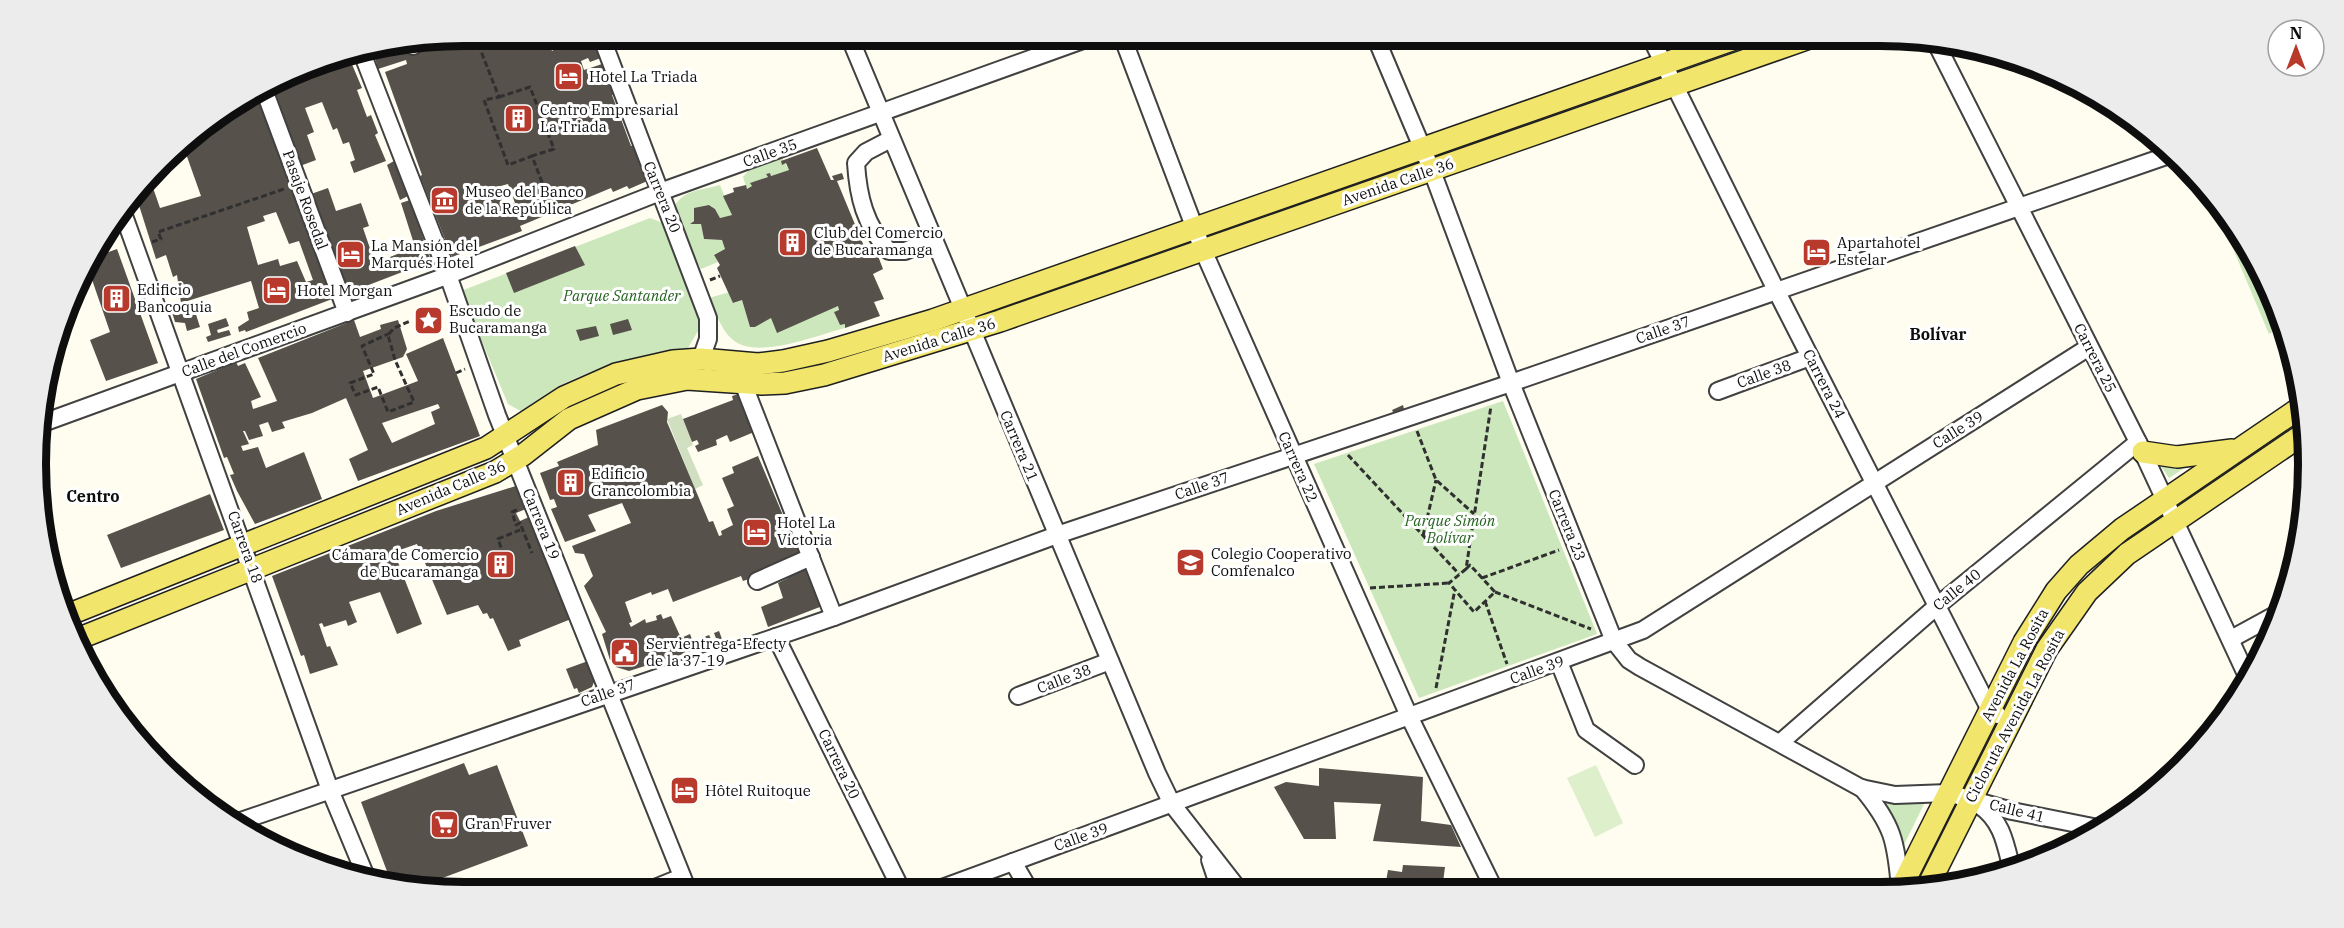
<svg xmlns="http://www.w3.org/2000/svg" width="2344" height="928" font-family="'IBM Plex Serif',serif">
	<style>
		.green { fill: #cbe7bb }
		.cemetery { fill: #d1dfc1 }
		.pitch { fill: #deefcc }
		.building { fill: #56514b; fill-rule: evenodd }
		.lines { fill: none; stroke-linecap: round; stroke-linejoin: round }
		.minor-casing { stroke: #414141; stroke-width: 20 }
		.major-casing { stroke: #1f1f1f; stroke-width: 24 }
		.path { stroke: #303030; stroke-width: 3; stroke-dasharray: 6 3; stroke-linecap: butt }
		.minor { stroke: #fff; stroke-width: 16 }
		.major { stroke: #f2e56c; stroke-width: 21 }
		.labels { text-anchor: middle; stroke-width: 6; stroke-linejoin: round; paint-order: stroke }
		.poi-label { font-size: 15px; fill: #0e0e0e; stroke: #fff; text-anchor: start }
		.street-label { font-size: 15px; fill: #0e0e0e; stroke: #fff }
		.park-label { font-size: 15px; font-style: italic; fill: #256321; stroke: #fff }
		.neighbourhood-label { font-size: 16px; font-weight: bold; fill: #0e0e0e; stroke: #fff }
		.rim { fill: none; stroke: #0e0e0e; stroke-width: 8 }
	</style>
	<rect width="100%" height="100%" fill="#fefdf0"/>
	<g class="green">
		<polygon points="782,158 789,170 771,176 770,173 766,174 768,177 751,183 752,186 747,189 743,177 749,170"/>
		<path d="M720,185L732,215L720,218L715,209L710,205L690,224H701L704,239L722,240L725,249L714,255L718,262L701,269L672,211C682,189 699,191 720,185Z"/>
		<path d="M650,218L663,223L700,320L698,331L686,351C644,356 603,364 565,383C550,391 538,403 524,413L508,404L461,291Z"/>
		<polygon points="2243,239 2251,250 2284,325 2269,334 2231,244"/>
		<path d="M730,292L734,303L742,300L750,327H755L771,318L838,306L839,310L834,312L840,325L845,324V328C817,335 755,361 732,339C721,330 715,310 709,298Z"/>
		<polygon points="1503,401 1597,634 1419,698 1314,464"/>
		<polygon points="2189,465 2169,478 2161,466"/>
		<polygon points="1882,802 1925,802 1901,851 1891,813"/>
	</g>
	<polygon class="cemetery" points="681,414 693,445 687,448 703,485 695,489 667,419"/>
	<polygon class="pitch" points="1596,765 1623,823 1595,837 1567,778"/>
	<g class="building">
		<path d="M464,36H547L552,51L564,43L561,36H599L606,56L590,62L588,58L581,61L584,70L602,64L610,84L613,83L618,93L612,95L631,146L637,143L652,179L629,189L627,186L613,192L611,188L520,226L522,231L452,257L420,176L422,175L385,72L407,64L406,60L378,69L373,51ZM508,184L515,203L504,206L497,187Z"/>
		<path d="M351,62L362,88L357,90L367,117L371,115L378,133L375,135L386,161L354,173L350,162L355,160L349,142L343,144L337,128L333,130L322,102L305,108L314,132L307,135L316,160L300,166L311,194L328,188L336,211L361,203L369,226L363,228L375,263L415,247L401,203L410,200L431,261L246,332L245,330L239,332L238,327L249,320L247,312L259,308L251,281L181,303L177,275L173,277L166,255L156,259L137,199L134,200L151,182L160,208L201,196L185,151L181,152L179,146L182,142L236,103L290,82ZM276,212L289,244L299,241L313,280L306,282L297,261L280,266L278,259L258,265L247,227L265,221L263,216Z"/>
		<polygon points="817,148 831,180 834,180 832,176 842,173 844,179 837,181 866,251 870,250 868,247 871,245 872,249 875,248 883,269 873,274 884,299 874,302 880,316 845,328 845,324 840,325 834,312 839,310 838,306 777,333 771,318 755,327 750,327 742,300 733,303 717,268 720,265 714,255 725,249 722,240 704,239 701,224 690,224 694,221 694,208 709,205 715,209 720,218 732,215 723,196 734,192 733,188 746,185 747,189 752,186 750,183 768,177 766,174 770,173 771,176 789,170 786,163 782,165 781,161"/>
		<polygon points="394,161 408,196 400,200 387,165"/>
		<polygon points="575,246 585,265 514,293 506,273"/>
		<polygon points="117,249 158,363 106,381 90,340 110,332 87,265 89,259"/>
		<polygon points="181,303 183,310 193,305 200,327 187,331 185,323 175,322 170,306"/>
		<polygon points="226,318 229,326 217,330 218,333 229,330 231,335 208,342 206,337 211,335 208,324"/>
		<polygon points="628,319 632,330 613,335 610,324"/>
		<path d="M354,320L360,337L381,329L380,325L398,320L407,349L403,357L363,371L373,398L418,381L406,354L443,338L480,436L358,481L349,459L368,450L346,398L312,413L282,422L285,428L272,432L268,422L259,425L263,436L249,440L245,431H243L249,444L241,446L243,451L258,447L266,468L304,452L322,499L255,524L237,491L230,475L234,474L227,457L224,458L196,379L236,362L238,366L245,363L261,397L251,401L253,409L277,401L258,358ZM438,404L440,408L431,412L435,424L392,443L382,423Z"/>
		<polygon points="596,326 599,336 580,341 576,330"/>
		<polygon points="739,394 759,430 730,442 727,435 716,440 717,445 698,452 695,446 699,444 697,440 692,442 683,419 733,400 732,396"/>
		<polygon points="662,405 668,412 667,422 709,522 713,521 719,536 722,535 721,531 733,525 727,509 734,506 722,478 734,473 732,467 758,456 790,532 791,542 786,544 789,547 796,545 808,575 813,573 825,605 768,627 761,607 783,598 778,583 788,578 782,565 749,579 743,581 741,576 673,602 668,589 652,595 651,592 625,602 632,622 629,623 631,627 645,619 646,623 657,620 656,616 661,614 663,619 671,616 681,638 690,634 696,650 629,671 616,667 613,659 610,660 602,634 606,632 584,586 593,576 584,554 575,553 572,546 631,523 622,503 588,515 596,531 565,542 551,509 557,507 554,499 550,500 540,473 559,466 557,462 598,445 596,430"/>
		<polygon points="1403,405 1404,409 1394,414 1392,410"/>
		<polygon points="522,484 531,507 516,513 520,521 529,517 550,572 557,570 576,617 519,640 521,646 508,651 493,618 490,619 487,613 483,614 478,605 447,615 417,544 394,552 422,624 397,634 380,592 349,602 357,622 348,626 346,620 324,627 322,623 319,624 327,647 330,646 338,665 310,674 304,655 301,656 272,576 436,511"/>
		<polygon points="210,494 224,530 121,568 107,535"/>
		<polygon points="719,631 722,639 717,641 714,633"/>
		<polygon points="709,635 713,643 701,648 697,640"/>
		<polygon points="588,661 594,682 592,687 579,693 577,688 574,689 566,669"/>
		<polygon points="464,763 469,775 497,765 528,846 421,886 391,882 361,802"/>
		<polygon points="1319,768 1423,777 1421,821 1451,825 1461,847 1373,841 1381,804 1334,802 1336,839 1304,839 1274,787 1286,782 1319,786"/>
		<polygon points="1403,865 1445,867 1442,890 1395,890 1385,887 1388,870 1402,872"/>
	</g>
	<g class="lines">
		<defs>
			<g id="minor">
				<polyline points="601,36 708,318 708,339 701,359"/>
				<polyline points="849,36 1157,773 1172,804 1239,890"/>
				<polyline points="1122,36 1203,250 1409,716 1494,889"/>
				<polyline points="1375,36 1432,171 1511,383 1614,641 1629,660 1640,667 1861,788 1895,795 1948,793 2012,811 2098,828"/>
				<polyline points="1650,36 1776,290 1990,710 1998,715"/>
				<polyline points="1936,43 2138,442 2247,676"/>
				<polyline points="412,45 413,46"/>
				<polyline points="362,53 448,275 497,415 688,891"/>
				<polyline points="263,87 347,313"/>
				<path d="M891,139L866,152L856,163C858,196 865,226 889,251H905L933,239"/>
				<polyline points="123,213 330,790 367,879"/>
				<polyline points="743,383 834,617"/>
				<polyline points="1718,391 1810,357"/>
				<polyline points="40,424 441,278 660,192 1094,36"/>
				<polyline points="757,581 811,557"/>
				<polyline points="776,637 902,891"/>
				<polyline points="2231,639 2275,615"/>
				<polyline points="1559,662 1586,730 1635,765"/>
				<polyline points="1018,696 1110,661"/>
				<polyline points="1781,742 1937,606 2138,442"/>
				<path d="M1862,788C1893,825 1896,841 1900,888"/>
				<path d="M1979,805C2001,820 2005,841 2011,866"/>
				<polyline points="235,823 834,617 1057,535 1511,383 2172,154"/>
				<polyline points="1210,860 1220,890"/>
				<polyline points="1013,862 1030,891"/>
				<polyline points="934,891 1643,630 2089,347"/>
				<polyline points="645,892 682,877"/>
			</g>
			<g id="major">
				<polyline points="2143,452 2177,457 2232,450"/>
				<polyline points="65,616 486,448 564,397 616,374 673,361 701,359 758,364 783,361 828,351 933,320 1743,36"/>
				<polyline points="75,640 495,472 523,455 569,419 637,389 687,379 762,384 785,383 824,375 1000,321 1815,36"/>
				<polyline points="1901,888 2024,642 2056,591 2079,565 2122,529 2304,405"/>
				<polyline points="1927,888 2047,649 2087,592 2127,554 2305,433"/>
			</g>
		</defs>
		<use href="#minor" class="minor-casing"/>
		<use href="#major" class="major-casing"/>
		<g class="path">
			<polyline points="475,36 499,97 484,100 508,165 532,156 555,216"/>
			<polyline points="499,97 530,87 554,149 532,156"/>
			<polyline points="152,242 161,239 158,232 284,189"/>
			<polyline points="710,280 720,276"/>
			<polyline points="390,333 362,346 374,374 350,383 356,395 378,387 388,412 414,402 395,360 388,335 394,328 410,321"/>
			<polyline points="456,373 465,369"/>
			<polyline points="1417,431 1436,480 1474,514"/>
			<polyline points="1348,455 1459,574"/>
			<polyline points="517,510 512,512 516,525 520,523 532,553"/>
			<polyline points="1423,536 1436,480"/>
			<polyline points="504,556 498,539 522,529"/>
			<polyline points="1466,569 1470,565 1495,592 1474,612 1449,583 1466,569 1491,406"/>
			<polyline points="1482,578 1559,550"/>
			<polyline points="1370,588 1449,583"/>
			<polyline points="1495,592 1591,629"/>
			<polyline points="1485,601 1507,664"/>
			<polyline points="1436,688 1455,589"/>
		</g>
		<use href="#minor" class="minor"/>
		<use href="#major" class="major"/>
	</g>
	<defs>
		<symbol id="hotel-square" viewBox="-11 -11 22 22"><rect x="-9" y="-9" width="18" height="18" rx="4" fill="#b73a2c" stroke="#fff"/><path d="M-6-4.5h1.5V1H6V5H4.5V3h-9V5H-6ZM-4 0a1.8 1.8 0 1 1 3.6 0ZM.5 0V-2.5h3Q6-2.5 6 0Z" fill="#fff"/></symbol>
		<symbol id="building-square" viewBox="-11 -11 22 22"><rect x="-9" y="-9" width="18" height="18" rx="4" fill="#b73a2c" stroke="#fff"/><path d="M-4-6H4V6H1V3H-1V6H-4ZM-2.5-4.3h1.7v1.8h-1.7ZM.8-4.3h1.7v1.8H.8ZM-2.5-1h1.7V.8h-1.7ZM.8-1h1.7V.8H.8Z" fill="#fff"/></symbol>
		<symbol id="museum-square" viewBox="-11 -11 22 22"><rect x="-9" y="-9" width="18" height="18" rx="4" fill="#b73a2c" stroke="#fff"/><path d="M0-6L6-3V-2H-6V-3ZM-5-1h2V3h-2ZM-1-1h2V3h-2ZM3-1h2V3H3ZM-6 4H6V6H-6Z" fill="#fff"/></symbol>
		<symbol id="sight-square" viewBox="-11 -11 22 22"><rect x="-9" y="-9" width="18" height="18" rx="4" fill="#b73a2c" stroke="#fff"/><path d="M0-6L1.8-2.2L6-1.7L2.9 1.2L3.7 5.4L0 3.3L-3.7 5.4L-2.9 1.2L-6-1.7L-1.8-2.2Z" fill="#fff"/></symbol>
		<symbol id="school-square" viewBox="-11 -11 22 22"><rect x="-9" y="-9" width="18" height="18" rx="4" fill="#b73a2c" stroke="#fff"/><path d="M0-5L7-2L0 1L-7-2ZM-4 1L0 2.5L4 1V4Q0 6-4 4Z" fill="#fff"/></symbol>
		<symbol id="civic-square" viewBox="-11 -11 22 22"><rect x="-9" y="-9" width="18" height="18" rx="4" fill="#b73a2c" stroke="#fff"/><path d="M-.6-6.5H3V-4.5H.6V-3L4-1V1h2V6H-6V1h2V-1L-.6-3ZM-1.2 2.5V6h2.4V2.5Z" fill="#fff"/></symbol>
		<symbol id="supermarket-square" viewBox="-11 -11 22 22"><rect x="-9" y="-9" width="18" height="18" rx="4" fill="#b73a2c" stroke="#fff"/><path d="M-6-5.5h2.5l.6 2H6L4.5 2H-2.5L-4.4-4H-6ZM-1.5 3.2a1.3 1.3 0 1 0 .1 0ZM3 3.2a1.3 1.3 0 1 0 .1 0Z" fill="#fff"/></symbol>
	</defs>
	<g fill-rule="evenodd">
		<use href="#hotel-square" x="552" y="60" width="33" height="33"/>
		<use href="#building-square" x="502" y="102" width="33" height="33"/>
		<use href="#museum-square" x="428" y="184" width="33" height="33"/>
		<use href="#building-square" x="776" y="226" width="33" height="33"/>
		<use href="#hotel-square" x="1800" y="236" width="33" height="33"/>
		<use href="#hotel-square" x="334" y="238" width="33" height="33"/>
		<use href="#hotel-square" x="260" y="274" width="33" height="33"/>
		<use href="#building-square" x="100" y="282" width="33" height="33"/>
		<use href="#sight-square" x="412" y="304" width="33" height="33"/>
		<use href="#building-square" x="554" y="466" width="33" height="33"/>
		<use href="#hotel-square" x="740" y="516" width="33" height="33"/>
		<use href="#school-square" x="1174" y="546" width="33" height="33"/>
		<use href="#building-square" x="484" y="548" width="33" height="33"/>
		<use href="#civic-square" x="608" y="636" width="33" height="33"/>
		<use href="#hotel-square" x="668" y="774" width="33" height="33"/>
		<use href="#supermarket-square" x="428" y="808" width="33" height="33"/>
	</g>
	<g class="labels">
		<g class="poi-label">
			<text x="589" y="82">Hotel La Triada</text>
			<text x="540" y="115">Centro Empresarial<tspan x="540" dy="17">La Triada</tspan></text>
			<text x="465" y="197">Museo del Banco<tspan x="465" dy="17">de la República</tspan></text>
			<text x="814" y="238">Club del Comercio<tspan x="814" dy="17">de Bucaramanga</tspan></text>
			<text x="1837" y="248">Apartahotel<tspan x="1837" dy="17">Estelar</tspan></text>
			<text x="371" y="251">La Mansión del<tspan x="371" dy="17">Marqués Hotel</tspan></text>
			<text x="137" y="295">Edificio<tspan x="137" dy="17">Bancoquia</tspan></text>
			<text x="297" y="296">Hotel Morgan</text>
			<text x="449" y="316">Escudo de<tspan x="449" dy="17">Bucaramanga</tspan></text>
			<text x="591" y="479">Edificio<tspan x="591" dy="17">Grancolombia</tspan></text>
			<text x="777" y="528">Hotel La<tspan x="777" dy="17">Victoria</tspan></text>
			<text x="1211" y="559">Colegio Cooperativo<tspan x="1211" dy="17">Comfenalco</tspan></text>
			<text x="479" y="560" text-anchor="end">Cámara de Comercio<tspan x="479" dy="17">de Bucaramanga</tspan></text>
			<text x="646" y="649">Servientrega-Efecty<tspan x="646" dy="17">de la 37-19</tspan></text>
			<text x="705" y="796">Hôtel Ruitoque</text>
			<text x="465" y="829">Gran Fruver</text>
		</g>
		<g class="street-label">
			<text transform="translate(770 153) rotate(-20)" y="5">Calle 35</text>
			<text transform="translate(1398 182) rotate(-19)" y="5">Avenida Calle 36</text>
			<text transform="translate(662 197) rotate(68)" y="5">Carrera 20</text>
			<text transform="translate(305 200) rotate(70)" y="5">Pasaje Rosedal</text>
			<text transform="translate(1663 330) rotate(-19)" y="5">Calle 37</text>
			<text transform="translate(939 340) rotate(-17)" y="5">Avenida Calle 36</text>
			<text transform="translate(244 350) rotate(-20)" y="5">Calle del Comercio</text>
			<text transform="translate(2095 358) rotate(63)" y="5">Carrera 25</text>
			<text transform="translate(1764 374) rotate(-20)" y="5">Calle 38</text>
			<text transform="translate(1824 384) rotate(63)" y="5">Carrera 24</text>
			<text transform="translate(1958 430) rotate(-32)" y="5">Calle 39</text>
			<text transform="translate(1019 446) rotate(67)" y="5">Carrera 21</text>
			<text transform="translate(1298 467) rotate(66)" y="5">Carrera 22</text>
			<text transform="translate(1202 486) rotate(-19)" y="5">Calle 37</text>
			<text transform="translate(451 488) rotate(-23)" y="5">Avenida Calle 36</text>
			<text transform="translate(541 524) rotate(68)" y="5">Carrera 19</text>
			<text transform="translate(1567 525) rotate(68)" y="5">Carrera 23</text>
			<text transform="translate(245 547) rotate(70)" y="5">Carrera 18</text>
			<text transform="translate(1957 590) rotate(-39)" y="5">Calle 40</text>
			<text transform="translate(2015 665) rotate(-62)" y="5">Avenida La Rosita</text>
			<text transform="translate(1537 670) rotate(-20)" y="5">Calle 39</text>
			<text transform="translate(1064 679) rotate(-21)" y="5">Calle 38</text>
			<text transform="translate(608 693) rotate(-19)" y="5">Calle 37</text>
			<text transform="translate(2015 716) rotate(-62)" y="5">Cicloruta Avenida La Rosita</text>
			<text transform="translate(839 764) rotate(64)" y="5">Carrera 20</text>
			<text transform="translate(2017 811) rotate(14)" y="5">Calle 41</text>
			<text transform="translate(1081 837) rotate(-20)" y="5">Calle 39</text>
		</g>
		<g class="park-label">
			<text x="622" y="301">Parque Santander</text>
			<text x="1450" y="526">Parque Simón<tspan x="1450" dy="17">Bolívar</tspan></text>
		</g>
		<g class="neighbourhood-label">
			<text x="1938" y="340">Bolívar</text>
			<text x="93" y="502">Centro</text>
		</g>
	</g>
	<path d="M0 0H2344V928H0ZM464 46H1880A418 418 0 0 1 2298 464V464A418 418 0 0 1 1880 882H464A418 418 0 0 1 46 464V464A418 418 0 0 1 464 46Z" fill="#ececec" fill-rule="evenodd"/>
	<path class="rim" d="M464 46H1880A418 418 0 0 1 2298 464V464A418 418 0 0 1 1880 882H464A418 418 0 0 1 46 464V464A418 418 0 0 1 464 46Z"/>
	<g transform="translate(2296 48)"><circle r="28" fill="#ffffff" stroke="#9f9f9f" stroke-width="1.5"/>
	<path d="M0-4.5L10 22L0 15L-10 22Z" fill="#b73a2c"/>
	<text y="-9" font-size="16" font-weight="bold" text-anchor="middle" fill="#0e0e0e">N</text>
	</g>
</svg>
